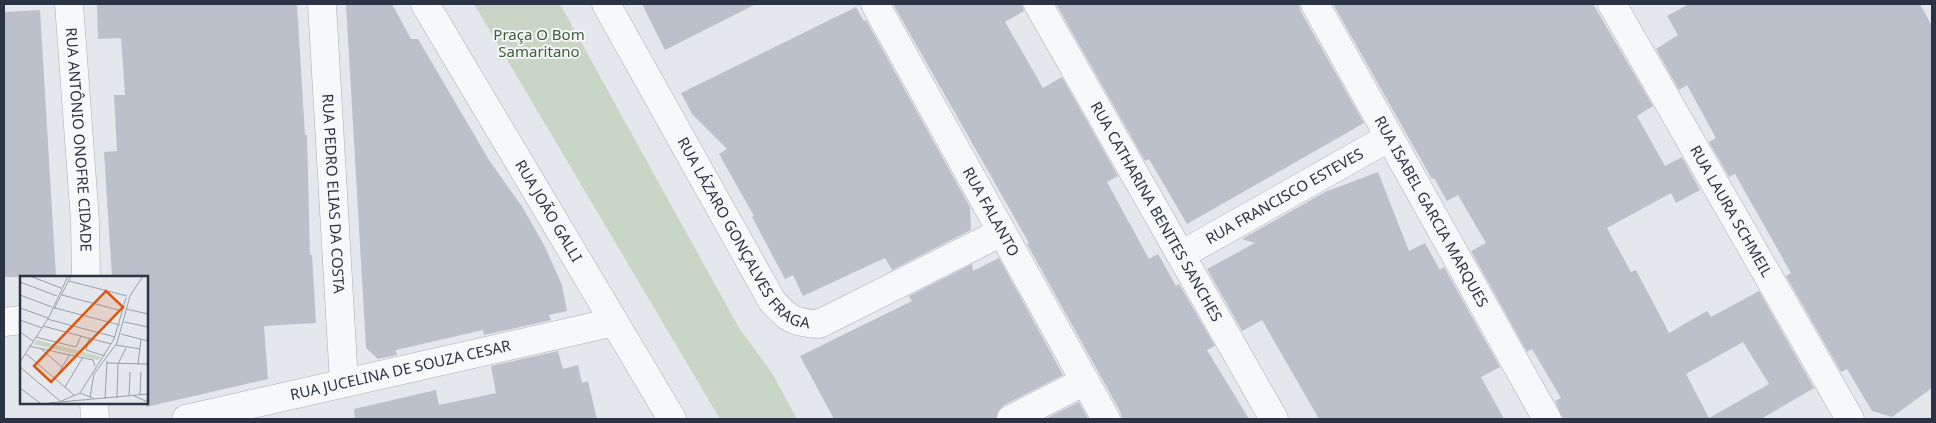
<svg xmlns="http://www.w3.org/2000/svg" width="1936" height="423" font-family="'Noto Sans',sans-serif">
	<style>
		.green { fill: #c9d6c5 }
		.building { fill: #bbc0ca; fill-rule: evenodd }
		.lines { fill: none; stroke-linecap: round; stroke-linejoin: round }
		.minor-casing { stroke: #a9aeb7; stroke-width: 29 }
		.minor { stroke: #f7f8fa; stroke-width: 28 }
		.labels { text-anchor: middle; stroke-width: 4; stroke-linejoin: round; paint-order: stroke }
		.park-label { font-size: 15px; fill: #3f6138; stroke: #f4f6f9 }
		.street-label { font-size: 15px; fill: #2b3445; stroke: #f4f6f9 }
		.inset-road { fill: none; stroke: #9a9fa9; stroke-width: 1 }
		.view { fill: #df570f; fill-opacity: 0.15; stroke: #df570f; stroke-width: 2.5 }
		.inset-edge { fill: none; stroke: #2b3445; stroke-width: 2.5 }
	</style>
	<rect width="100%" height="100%" fill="#e4e7ec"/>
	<polygon class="green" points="474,4 560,4 739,328 772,373 797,419 720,419"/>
	<g class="building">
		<polygon points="97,4 297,4 305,135 307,135 310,255 312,255 316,323 264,326 268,379 146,407 146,277 112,277 104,152 117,151 114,95 125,95 121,38 98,39"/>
		<polygon points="346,4 392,4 411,39 418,39 489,160 523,208 545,247 562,285 567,311 549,315 551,320 484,335 483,330 396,350 397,355 378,359 366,348"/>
		<polygon points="642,4 756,4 665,50"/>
		<polygon points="893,4 1022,4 1024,11 1005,22 1043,88 1062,77 1118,176 1107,182 1149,259 1158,254 1176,286 1179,284 1215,346 1207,350 1249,419 1122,419 1120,411 1027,244 1029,243"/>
		<polygon points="1056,4 1299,4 1301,12 1364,123 1187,224 1149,159 1145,161"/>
		<path d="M1333,4H1593L1653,106L1637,116L1665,166L1682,157L1700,190L1676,203L1671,193L1607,228L1631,272L1636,270L1669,333L1707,311L1711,317L1759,291L1814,388L1761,419H1563L1555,401L1561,398L1532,349L1527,352L1471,251L1486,243L1458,195L1447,201L1434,178L1432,179ZM1743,342L1769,384L1709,418L1686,374Z"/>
		<polygon points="1689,4 1920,4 1932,26 1932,388 1892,417 1872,411 1847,369 1841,372 1786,276 1791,273 1735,174 1729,177 1709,142 1716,138 1687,85 1679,90 1656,49 1678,35 1667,16"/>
		<polygon points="856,7 864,21 866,20 970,207 971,230 892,270 885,258 803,296 793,275 785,279 752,217 754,216 719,154 727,149 692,114 681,93"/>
		<polygon points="40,10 56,277 4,277 4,12"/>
		<polygon points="1378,172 1409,251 1425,243 1440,270 1444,267 1500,367 1481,377 1504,419 1319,419 1262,320 1242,331 1207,269 1255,243 1242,239 1325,192"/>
		<polygon points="999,258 1063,375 1004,405 998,411 996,419 834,419 800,356 912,301 909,296 972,264 973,271"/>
		<polygon points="558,351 563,369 578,365 582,383 588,381 597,419 355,419 354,409 436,390 439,405 496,393 491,366"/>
		<polygon points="1079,402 1088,419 1045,419"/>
	</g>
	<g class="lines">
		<defs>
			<g id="minor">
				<path id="s1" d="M69,4L85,221L86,277"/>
				<path id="s2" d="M322,4L344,383"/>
				<path id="s3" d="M425,4L672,419"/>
				<path id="s4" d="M606,4L772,301C788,319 794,323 819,324L1002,232"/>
				<path id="s5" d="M875,4L1106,419"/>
				<path id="s6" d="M1038,4L1274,419"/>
				<path id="s7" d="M1315,4L1547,419"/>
				<path id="s8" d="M1612,4L1850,419"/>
				<path id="s9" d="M1181,255L1388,138"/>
				<polyline points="4,322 21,320"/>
				<polyline points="94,402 95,419"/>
				<path id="s10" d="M186,419L614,322"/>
				<polyline points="1011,419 1085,381"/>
			</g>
		</defs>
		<use href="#minor" class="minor-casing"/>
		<use href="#minor" class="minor"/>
	</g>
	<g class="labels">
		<g class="park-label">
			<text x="539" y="40">Praça O Bom<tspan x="539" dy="17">Samaritano</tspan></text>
		</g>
		<g class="street-label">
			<text dy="5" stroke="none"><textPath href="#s1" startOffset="136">RUA ANTÔNIO ONOFRE CIDADE</textPath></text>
			<text dy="5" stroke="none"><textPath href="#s2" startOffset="190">RUA PEDRO ELIAS DA COSTA</textPath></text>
			<text dy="5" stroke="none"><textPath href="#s9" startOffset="119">RUA FRANCISCO ESTEVES</textPath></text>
			<text dy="5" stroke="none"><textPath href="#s3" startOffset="241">RUA JOÃO GALLI</textPath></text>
			<text dy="5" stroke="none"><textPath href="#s5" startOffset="238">RUA FALANTO</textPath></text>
			<text dy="5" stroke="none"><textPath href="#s6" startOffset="239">RUA CATHARINA BENITES SANCHES</textPath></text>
			<text dy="5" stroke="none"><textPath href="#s7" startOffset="238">RUA ISABEL GARCIA MARQUES</textPath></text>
			<text dy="5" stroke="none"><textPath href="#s8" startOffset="239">RUA LAURA SCHMEIL</textPath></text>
			<text dy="5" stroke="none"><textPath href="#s4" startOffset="270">RUA LÁZARO GONÇALVES FRAGA</textPath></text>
			<text dy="5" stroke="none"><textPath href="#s10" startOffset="220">RUA JUCELINA DE SOUZA CESAR</textPath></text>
		</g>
	</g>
	<g transform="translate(20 276)">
		<rect width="128" height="128" fill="#e4e7ec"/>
		<path d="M17,64L57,74L81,81L78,84L14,68Z" fill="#c9d6c5"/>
		<path class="inset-road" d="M10,0L41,12M49,5L107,20M0,6L37,20M0,19L32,31M42,19L102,35M0,32L28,42M35,32L100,49M34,33L51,0M106,33L128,38M27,43L95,61M0,44L22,52M104,46L128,51M23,50L91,68M0,56L13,65M101,58L128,65M16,61L56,71L61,60M69,62L66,74L85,80M96,69L120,73M9,70L73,84L75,90M20,72L42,91M5,77L54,119M0,86L29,41L48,0M87,87L128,88M118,88L121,63M0,91L40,125M35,103L50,78M45,111L63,81M0,112L20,127M60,117L94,63L106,22M120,119L121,96M109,120L110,96M114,120L128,126M70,121L74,98L97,67L110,20L123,0M97,122L98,88L106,72M85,123L87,85M39,126L60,117L73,122M29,127L128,118"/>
		<path class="view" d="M86,15L103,31L31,106L14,90Z"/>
		<rect width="128" height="128" class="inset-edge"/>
	</g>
	<rect width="1936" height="423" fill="none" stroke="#2b3445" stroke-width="10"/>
</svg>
